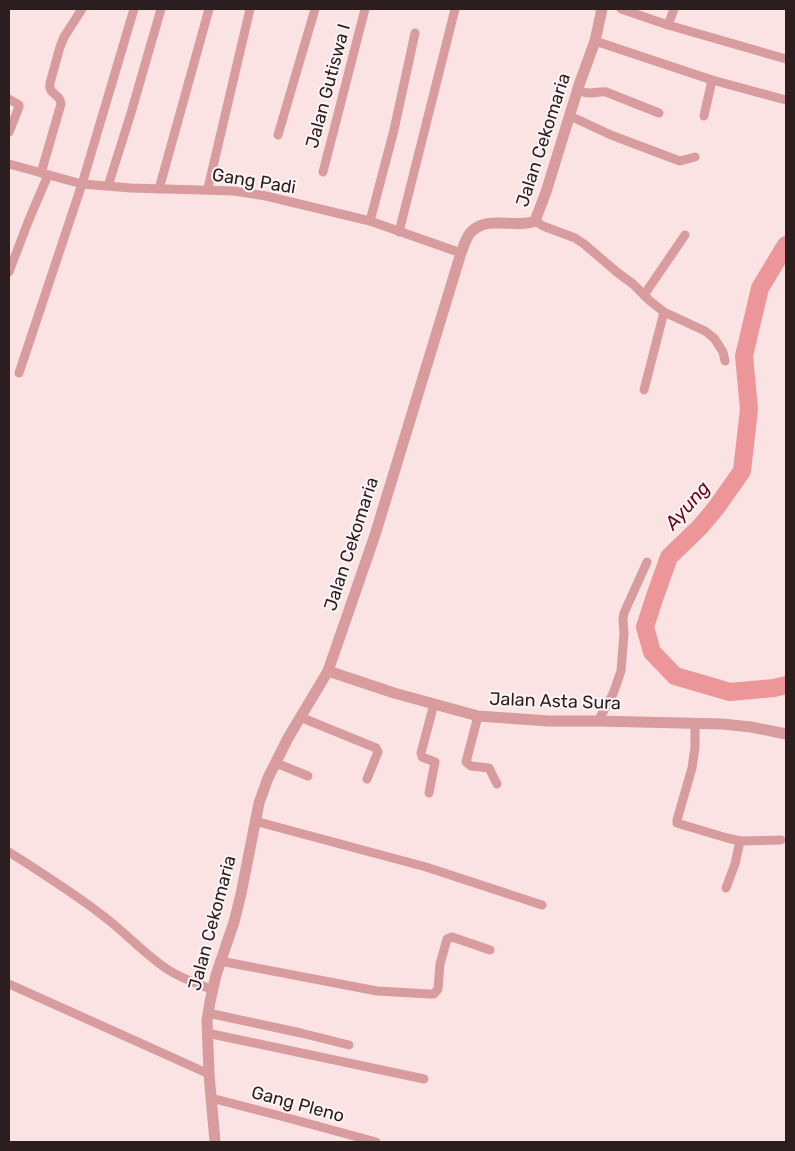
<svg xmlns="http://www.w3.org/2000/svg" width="795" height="1151" font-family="Rubik,sans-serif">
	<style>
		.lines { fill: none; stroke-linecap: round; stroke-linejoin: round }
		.river { stroke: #ec969a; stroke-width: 18 }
		.minor { stroke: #d99c9e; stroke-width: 9 }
		.tertiary { stroke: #d99c9e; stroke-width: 11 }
		.labels { text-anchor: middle; stroke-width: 4; stroke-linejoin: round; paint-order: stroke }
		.street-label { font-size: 18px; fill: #2c1e1f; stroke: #fdf5f5 }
		.water-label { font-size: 19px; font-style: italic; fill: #6d041f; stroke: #fdf5f5 }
	</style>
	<rect width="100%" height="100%" fill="#fbe3e4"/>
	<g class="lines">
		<polyline class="river" points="786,245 760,288 744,356 749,409 742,471 716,508 700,527 669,557 654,599 645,627 652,652 675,676 730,692 774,688 786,685"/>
		<g class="minor">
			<polyline points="621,9 668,25 786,59"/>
			<polyline points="668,25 674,9"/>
			<polyline points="595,41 712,80 786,100"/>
			<path d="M583,92C593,95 597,91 606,92L659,113"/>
			<polyline points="9,99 19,105 19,107 9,132"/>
			<polyline points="570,116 611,135 677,160 680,161 695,157"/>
			<polyline points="704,116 712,80"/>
			<polyline points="278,135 315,9"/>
			<polyline points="9,164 82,184 131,188 234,191 266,196 370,221 461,253"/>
			<polyline points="323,172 365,9"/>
			<path d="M41,173L61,104C60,92 48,96 50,83L60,47L64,37L82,9"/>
			<polyline points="108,186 131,113 161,9"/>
			<polyline points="208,188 250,9"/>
			<polyline points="159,189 209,9"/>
			<polyline points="370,221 394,130 415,33"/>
			<polyline points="535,221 543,226 575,238 584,244 618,273 633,284 650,301 664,312 705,331 714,338 723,352 725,361"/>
			<polyline points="399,232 455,9"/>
			<polyline points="9,272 28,222 48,175"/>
			<polyline points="644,295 685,235"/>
			<polyline points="19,373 82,184 134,9"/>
			<polyline points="644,390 664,312"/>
			<polyline points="478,716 466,762 471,766 489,768 497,784"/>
			<polyline points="300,717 376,748 378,752 367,779"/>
			<polyline points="598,721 613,694 621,671 624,633 623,619 624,613 647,562"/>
			<polyline points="695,723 695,747 692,768 677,820 677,823 680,824 727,838 740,841 781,840"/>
			<polyline points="276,763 308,776"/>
			<polyline points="429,793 435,762 422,757 421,753 434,704"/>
			<polyline points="255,821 426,867 542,905"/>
			<path d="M9,852C40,872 72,892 102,915C125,932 146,956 170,971C183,979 198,984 213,990"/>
			<polyline points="726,888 735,864 740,841"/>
			<polyline points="220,961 377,991 430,994 434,994 438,989 440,964 447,939 452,937 490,950"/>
			<polyline points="9,984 209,1074"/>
			<polyline points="208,1013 301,1033 349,1045"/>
			<polyline points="207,1033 424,1079"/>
			<polyline points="211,1098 288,1118 376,1142"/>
		</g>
		<g class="tertiary">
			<polyline points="328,671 394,693 478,716 549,721 598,721 722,724 751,727 786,734"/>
			<path d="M215,1142L209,1074L207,1020L210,1002L216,975L234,922L241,894L259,803L268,778L288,738L328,671L375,535L461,253C464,246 466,236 472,231C489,215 516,229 535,221L546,192L579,85L595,41L602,9"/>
		</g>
	</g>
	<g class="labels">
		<g class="street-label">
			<text transform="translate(328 86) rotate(-75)" y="6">Jalan Gutiswa I</text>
			<text transform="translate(543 140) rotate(-72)" y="6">Jalan Cekomaria</text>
			<text transform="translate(254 181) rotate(9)" y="6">Gang Padi</text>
			<text transform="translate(351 544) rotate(-72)" y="6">Jalan Cekomaria</text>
			<text transform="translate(555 701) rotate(2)" y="6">Jalan Asta Sura</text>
			<text transform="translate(212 923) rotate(-75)" y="6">Jalan Cekomaria</text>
			<text transform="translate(298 1104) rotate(15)" y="6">Gang Pleno</text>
		</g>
		<g class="water-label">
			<text transform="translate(687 505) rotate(-49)" y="7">Ayung</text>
		</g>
	</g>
	<rect width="795" height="1151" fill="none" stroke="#2c1e1f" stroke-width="20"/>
</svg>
